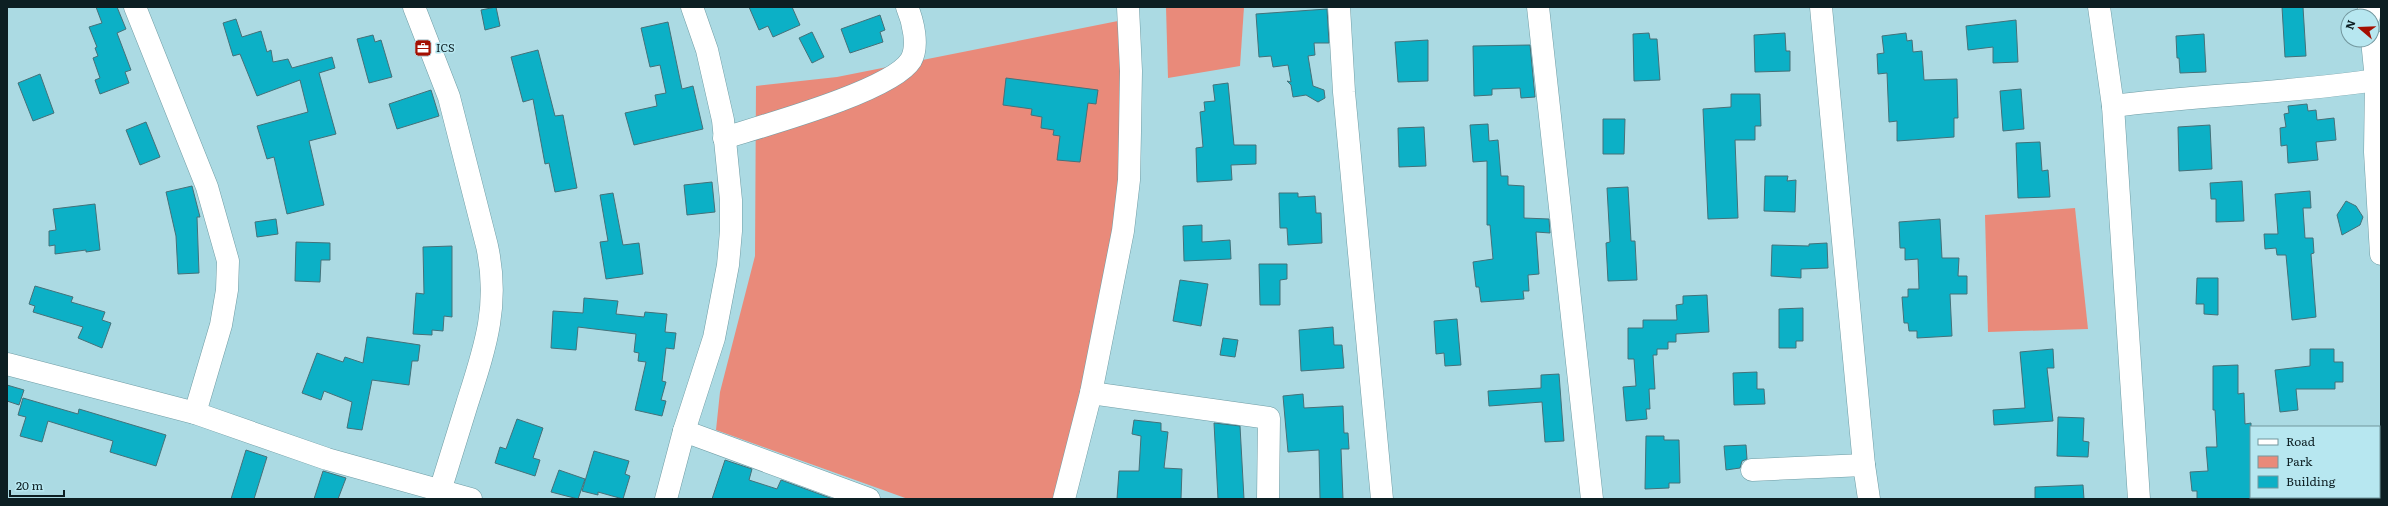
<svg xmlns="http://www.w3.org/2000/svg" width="2388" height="506" font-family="Literata,serif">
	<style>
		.green { fill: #e98a7a }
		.building { fill: #0cb0c6; stroke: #457179 }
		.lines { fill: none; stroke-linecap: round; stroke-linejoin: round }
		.street-casing { stroke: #709da5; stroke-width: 23 }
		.street { stroke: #fff; stroke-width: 22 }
		.labels { text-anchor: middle; stroke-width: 3; stroke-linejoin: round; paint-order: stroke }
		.poi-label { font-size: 11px; fill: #0d1f23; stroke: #b7e7f0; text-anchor: start }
	</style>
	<rect width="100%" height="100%" fill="#abdae3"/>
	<g class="green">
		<polygon points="1166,7 1244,7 1240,66 1168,78"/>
		<polygon points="1133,18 1127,196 1066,499 908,499 716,430 720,392 755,256 756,86 837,77"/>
		<polygon points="2075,208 2088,329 1988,332 1985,215"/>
	</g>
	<g class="building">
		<polygon points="96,7 117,7 126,29 117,33 131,70 125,72 129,83 100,94 95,80 100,78 93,58 98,56 95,48 97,47 89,27 102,23"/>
		<polygon points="496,7 500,26 485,30 481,10"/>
		<polygon points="749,7 792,7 800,25 773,37 768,26 759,30"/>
		<polygon points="2282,7 2303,7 2306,56 2285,57"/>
		<polygon points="1327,9 1329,43 1314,43 1315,55 1308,56 1313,86 1324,90 1325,98 1318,102 1306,95 1293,97 1291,85 1287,81 1291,82 1288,65 1273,67 1271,56 1259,57 1256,14"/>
		<polygon points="880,15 885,30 880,32 883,42 850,53 841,29"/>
		<polygon points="236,19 242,37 261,31 267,52 271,50 273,62 288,59 292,68 332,57 335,68 319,73 336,134 309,141 324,205 287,214 274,157 267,159 257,126 308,112 300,80 257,96 240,54 233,56 223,23"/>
		<polygon points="2016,20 2018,62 1993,63 1993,47 1968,50 1966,26"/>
		<polygon points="668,22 682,89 693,86 703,129 634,145 625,113 657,106 655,95 666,93 660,65 650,67 641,28"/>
		<polygon points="812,32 824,57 812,63 799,38"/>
		<polygon points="1649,33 1650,39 1657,39 1660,80 1634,81 1633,34"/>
		<polygon points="1785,33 1786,51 1790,51 1790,71 1755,72 1754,35"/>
		<polygon points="1906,33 1907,41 1912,40 1913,52 1922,51 1924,80 1957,79 1958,118 1954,118 1954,137 1897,141 1897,121 1889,122 1887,73 1878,74 1877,54 1884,53 1882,36"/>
		<polygon points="2204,34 2206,72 2180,73 2179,58 2177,58 2176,36"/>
		<polygon points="373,35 375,42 381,40 392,77 369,83 357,39"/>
		<polygon points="1428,40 1428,81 1398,82 1395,42"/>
		<polygon points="1530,45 1535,97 1521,98 1520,88 1492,89 1492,95 1474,96 1473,46"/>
		<polygon points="538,50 555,116 563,115 577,188 555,192 549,163 545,164 533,99 523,102 511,57"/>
		<polygon points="40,74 54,113 33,121 18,83"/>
		<polygon points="1006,78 1098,90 1096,104 1088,103 1080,162 1057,160 1060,136 1053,135 1054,130 1041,128 1042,117 1031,115 1032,109 1003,105"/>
		<polygon points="1228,83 1234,145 1256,145 1256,164 1231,165 1232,180 1197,182 1196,148 1203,147 1200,112 1205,111 1204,102 1215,101 1213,85"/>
		<polygon points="2021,89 2024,129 2003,131 2000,91"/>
		<polygon points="431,90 439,116 397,129 389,104"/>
		<polygon points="1731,94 1760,94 1761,126 1755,126 1755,140 1735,140 1738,218 1708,219 1703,109 1731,107"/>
		<polygon points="2307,104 2308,111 2316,110 2317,120 2334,118 2336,140 2316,142 2318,160 2288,163 2287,145 2281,146 2280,128 2286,127 2284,114 2289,113 2288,106"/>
		<polygon points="1603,119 1625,119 1624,154 1603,154"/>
		<polygon points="146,122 160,157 140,165 126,130"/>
		<polygon points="1488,124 1489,141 1498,140 1501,176 1508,176 1508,185 1524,186 1524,218 1549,219 1550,233 1536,232 1539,274 1528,275 1529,291 1523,291 1524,299 1481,302 1479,287 1476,287 1473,262 1493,259 1490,225 1487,225 1487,161 1473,162 1470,125"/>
		<polygon points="2210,125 2212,169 2179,171 2178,127"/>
		<polygon points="1424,127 1426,166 1399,167 1398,128"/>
		<polygon points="2040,142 2042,171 2048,170 2050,197 2018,198 2016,143"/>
		<polygon points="1765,176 1788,176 1787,181 1796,180 1795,212 1764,211"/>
		<polygon points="2242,181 2244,221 2216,222 2216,199 2211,199 2210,183"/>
		<polygon points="712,182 715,212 687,215 684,185"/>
		<polygon points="192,186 200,217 197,217 199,273 178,274 176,236 166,192"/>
		<polygon points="1628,187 1631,241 1635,241 1637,280 1608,281 1606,243 1610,242 1607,188"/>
		<polygon points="2310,191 2311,208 2303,208 2305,238 2313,238 2314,253 2311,254 2316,317 2292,320 2286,255 2277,255 2276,248 2265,249 2264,234 2278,234 2275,194"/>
		<polygon points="613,193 623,245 639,243 643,274 606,279 600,242 608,241 600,195"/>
		<polygon points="1279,193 1298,193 1298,197 1315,196 1316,213 1321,213 1322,243 1288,245 1287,228 1280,228"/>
		<polygon points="2346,201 2356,206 2363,217 2360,225 2342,235 2337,215"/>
		<polygon points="95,204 100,250 86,252 86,250 55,254 55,245 49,246 49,231 56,230 53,209"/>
		<polygon points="276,219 278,234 257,237 255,222"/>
		<polygon points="1940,219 1942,258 1959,258 1958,276 1967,276 1967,294 1950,294 1952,336 1917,338 1917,331 1909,331 1908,323 1904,323 1902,297 1908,297 1908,289 1919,289 1918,259 1905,260 1905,248 1900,248 1899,222"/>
		<polygon points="1202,225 1202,242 1230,240 1231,259 1184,261 1183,226"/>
		<polygon points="296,242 330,243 330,260 321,260 320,282 295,281"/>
		<polygon points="1827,243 1828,268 1801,269 1801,278 1771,276 1772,245 1809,246 1809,244"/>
		<polygon points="452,246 452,317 444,316 443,331 432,330 432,335 413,334 416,293 424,294 423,247"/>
		<polygon points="1259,264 1287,264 1287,279 1280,280 1280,305 1260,305"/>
		<polygon points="2197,278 2218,278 2218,315 2204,314 2204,304 2196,304"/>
		<polygon points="1180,280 1208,284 1201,326 1173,321"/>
		<polygon points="35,286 73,297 71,302 105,312 102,320 111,323 102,348 78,338 83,327 33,312 35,306 29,304"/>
		<polygon points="1707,295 1709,332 1676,334 1676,342 1668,342 1668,349 1657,349 1657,355 1653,355 1655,389 1649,389 1650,409 1646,409 1647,419 1626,421 1623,387 1636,386 1634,359 1628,359 1628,328 1643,328 1643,320 1677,320 1676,305 1683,304 1683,296"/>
		<polygon points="584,298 618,301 616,314 644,317 645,312 667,314 665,332 676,333 674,349 666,348 662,381 666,382 661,400 666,401 662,416 635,410 646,362 638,361 639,353 634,352 636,334 578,327 576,350 551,348 553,311 583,313"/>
		<polygon points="1803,308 1803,341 1796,341 1796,348 1779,348 1779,309"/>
		<polygon points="1457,319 1461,365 1445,366 1444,353 1436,354 1434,321"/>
		<polygon points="1333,327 1334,345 1342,345 1344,368 1301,371 1299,330"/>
		<polygon points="367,337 420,345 418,361 412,361 409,385 372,380 362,430 347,428 352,402 324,391 321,400 302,393 317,353 343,362 345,357 363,363"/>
		<polygon points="1223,338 1238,340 1235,357 1220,355"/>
		<polygon points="2053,349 2054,368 2047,368 2053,421 1994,425 1993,410 2025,408 2020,352"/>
		<polygon points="2310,349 2334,349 2334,362 2343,362 2343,382 2335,382 2335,389 2296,389 2298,410 2280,412 2275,370 2310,366"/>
		<polygon points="2238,365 2238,394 2244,393 2245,424 2251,423 2251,499 2197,499 2197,491 2192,491 2190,472 2208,471 2206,447 2217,447 2215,410 2213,410 2213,366"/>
		<polygon points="1757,372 1757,389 1764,389 1765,404 1734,405 1733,373"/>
		<polygon points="1559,374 1564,441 1545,442 1542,402 1489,406 1488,391 1541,388 1541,375"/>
		<polygon points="7,385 24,390 19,405 7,401"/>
		<polygon points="1303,394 1304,408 1343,406 1344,433 1348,433 1349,449 1341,449 1343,499 1320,499 1319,450 1288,452 1283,396"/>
		<polygon points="23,398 78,414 79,409 166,435 156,466 110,452 113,441 48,421 42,442 20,436 26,417 18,415"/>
		<polygon points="2058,417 2084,418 2083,441 2089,442 2088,457 2057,456"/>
		<polygon points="517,419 543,428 533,458 540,460 535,476 495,463 500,447 506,449"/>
		<polygon points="1134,420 1161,423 1161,431 1168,432 1164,468 1182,469 1181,499 1117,499 1119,471 1139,471 1141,436 1132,434"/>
		<polygon points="1214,423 1240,426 1244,499 1218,499"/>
		<polygon points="1646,436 1664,436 1664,440 1679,440 1680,483 1669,483 1669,488 1645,489"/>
		<polygon points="1746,445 1747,459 1742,461 1740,468 1726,470 1724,446"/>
		<polygon points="246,450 267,457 254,499 231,499"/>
		<polygon points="594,451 629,461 625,474 630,476 623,499 598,492 598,495 582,491"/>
		<polygon points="725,460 752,469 749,480 777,489 781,480 833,499 712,499"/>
		<polygon points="559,470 585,479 578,499 551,492"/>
		<polygon points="323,471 346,478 338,499 314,499"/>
		<polygon points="2083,485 2084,499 2035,499 2035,487"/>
	</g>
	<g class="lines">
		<defs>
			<g id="street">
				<polyline points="135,7 207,187 228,261 227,290 221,325 195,413"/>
				<path d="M414,7L449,97L487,246C500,305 485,348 467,404C458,433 449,462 440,491"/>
				<polyline points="1339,7 1344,92 1382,499"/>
				<polyline points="1538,7 1592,499"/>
				<polyline points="1821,7 1864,465 1869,499"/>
				<polyline points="2099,7 2113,106 2139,499"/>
				<polyline points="2369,7 2369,16"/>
				<polyline points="2372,40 2376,80 2375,152 2381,254"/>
				<path d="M2113,106C2200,95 2289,93 2376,80"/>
				<path d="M724,138C762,126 892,91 911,60C919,46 913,21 907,7"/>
				<polyline points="7,364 195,413 327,459 471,499"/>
				<polyline points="1091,393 1269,418 1268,499"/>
				<polyline points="684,431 869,499"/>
				<polyline points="1752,470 1864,465"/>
				<polyline points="666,499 684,431 714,338 728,265 731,231 731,200 723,120 707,50 692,7"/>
				<polyline points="1064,499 1091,393 1123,231 1129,180 1130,132 1131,71 1128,7"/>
			</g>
		</defs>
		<use href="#street" class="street-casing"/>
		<use href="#street" class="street"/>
	</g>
	<defs>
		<symbol id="office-square" viewBox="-11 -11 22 22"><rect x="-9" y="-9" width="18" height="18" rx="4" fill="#a40f01" stroke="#b7e7f0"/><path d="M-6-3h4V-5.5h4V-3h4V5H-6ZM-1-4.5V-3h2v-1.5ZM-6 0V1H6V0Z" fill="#fff"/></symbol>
	</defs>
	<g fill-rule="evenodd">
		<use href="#office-square" x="413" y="38" width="20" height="20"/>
	</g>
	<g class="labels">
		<g class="poi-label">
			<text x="436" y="52">ICS</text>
		</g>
	</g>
	<rect width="2388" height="506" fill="none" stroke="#0d1f23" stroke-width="16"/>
	<rect x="2250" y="426" width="130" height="72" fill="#b7e7f0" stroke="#73979e"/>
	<rect x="2258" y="439" width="20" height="6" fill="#ffffff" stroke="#73979e"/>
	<text x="2286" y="446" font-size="12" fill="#0d1f23">Road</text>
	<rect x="2258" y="456" width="20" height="12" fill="#e98a7a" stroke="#73979e"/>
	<text x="2286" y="466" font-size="12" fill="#0d1f23">Park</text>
	<rect x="2258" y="476" width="20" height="12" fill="#0cb0c6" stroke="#73979e"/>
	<text x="2286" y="486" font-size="12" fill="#0d1f23">Building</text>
	<g transform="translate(2360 28) rotate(289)"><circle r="19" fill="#b7e7f0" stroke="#73979e"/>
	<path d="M0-3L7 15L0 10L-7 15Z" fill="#a40f01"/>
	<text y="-6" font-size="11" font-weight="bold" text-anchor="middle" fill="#0d1f23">N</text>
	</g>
	<path d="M10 490v6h54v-6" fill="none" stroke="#0d1f23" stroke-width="2"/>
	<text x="16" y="490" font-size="12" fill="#0d1f23" stroke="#b7e7f0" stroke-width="3" paint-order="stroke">20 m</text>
</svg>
